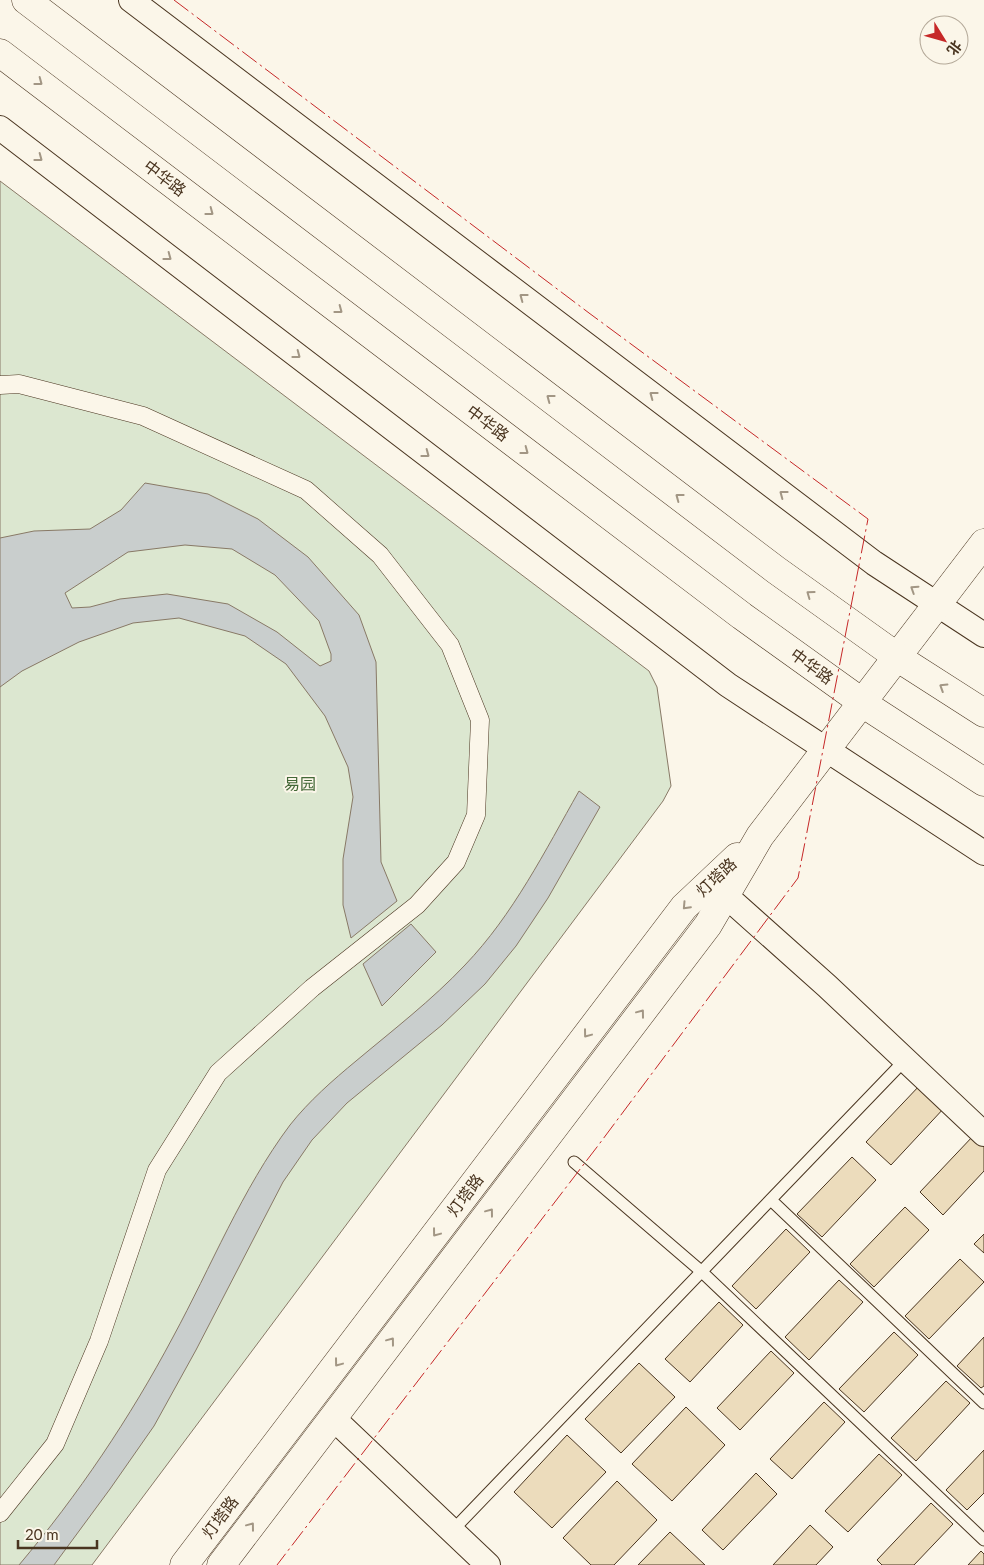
<svg xmlns="http://www.w3.org/2000/svg" width="984" height="1565" font-family="Lato,'Noto Sans SC',sans-serif">
	<style>
		.green { fill: #dce7d0; stroke: #887966 }
		.water { fill: #c9cecd; stroke: #887966; fill-rule: evenodd }
		.building { fill: #ecdcbc; stroke: #4a3520 }
		.lines { fill: none; stroke-linecap: round; stroke-linejoin: round }
		.service-casing { stroke: #4a3520; stroke-width: 13 }
		.pedestrian-casing { stroke: #4a3520; stroke-width: 19 }
		.minor-casing { stroke: #4a3520; stroke-width: 26 }
		.tertiary-casing { stroke: #4a3520; stroke-width: 29 }
		.trunk-casing { stroke: #4a3520; stroke-width: 29 }
		.service { stroke: #fbf6e9; stroke-width: 11 }
		.pedestrian { stroke: #fbf6e9; stroke-width: 18 }
		.minor { stroke: #fbf6e9; stroke-width: 24 }
		.tertiary { stroke: #fbf6e9; stroke-width: 28 }
		.trunk { stroke: #fbf6e9; stroke-width: 28 }
		.power { stroke: #c62828; stroke-width: 1; stroke-dasharray: 18 4 2.5 4; stroke-linecap: butt }
		.oneway { stroke: #a29684 }
		.labels { text-anchor: middle; stroke-width: 4; stroke-linejoin: round; paint-order: stroke }
		.street-label { font-size: 16px; fill: #4a3520; stroke: #fbf6e9 }
		.park-label { font-size: 16px; fill: #436837; stroke: #fbf6e9 }
	</style>
	<rect width="100%" height="100%" fill="#fbf6e9"/>
	<polygon class="green" points="0,181 649,671 657,687 671,786 663,801 92,1565 0,1565"/>
	<g class="water">
		<path d="M145,483L208,494L258,519L308,557L359,615L376,662L381,862L397,901L351,938L343,905V859L353,797L348,767L325,716L286,664L245,636L179,618L133,623L79,642L22,671L0,687V538L34,531L90,529L121,510ZM185,545L232,549L275,575L319,621L331,654V661L320,666L277,632L228,604L167,594L120,599L90,607L72,608L65,593L128,552Z"/>
		<path d="M579,791L600,807L548,898L516,946L485,984L442,1025L347,1103L312,1140L283,1182L196,1350L154,1426L110,1489L54,1565H19C78,1495 130,1418 173,1337C211,1267 242,1189 290,1125C309,1101 333,1080 356,1061C393,1030 432,1000 465,965C513,915 545,851 579,791Z"/>
		<polygon points="411,924 436,952 382,1006 363,964"/>
	</g>
	<g class="building">
		<polygon points="921,1084 945,1107 891,1165 866,1142"/>
		<polygon points="974,1135 984,1145 984,1171 943,1215 920,1192"/>
		<polygon points="852,1157 876,1180 822,1237 797,1214"/>
		<polygon points="905,1207 929,1230 874,1287 850,1264"/>
		<polygon points="786,1229 810,1252 756,1309 732,1286"/>
		<polygon points="984,1234 984,1253 974,1244"/>
		<polygon points="960,1259 984,1282 929,1339 905,1316"/>
		<polygon points="839,1280 863,1302 809,1360 785,1337"/>
		<polygon points="719,1302 743,1325 690,1382 665,1359"/>
		<polygon points="894,1332 918,1355 864,1412 839,1389"/>
		<polygon points="984,1337 984,1386 981,1388 957,1366"/>
		<polygon points="771,1351 794,1373 740,1430 717,1408"/>
		<polygon points="639,1363 675,1397 621,1453 585,1419"/>
		<polygon points="946,1381 970,1403 916,1461 891,1438"/>
		<polygon points="824,1402 845,1422 792,1479 770,1459"/>
		<polygon points="686,1407 725,1445 672,1501 632,1464"/>
		<polygon points="567,1435 606,1472 552,1528 514,1492"/>
		<polygon points="984,1450 984,1493 967,1510 946,1490"/>
		<polygon points="879,1454 902,1475 848,1532 825,1511"/>
		<polygon points="756,1473 777,1494 723,1550 702,1530"/>
		<polygon points="617,1481 657,1520 614,1565 591,1565 563,1538"/>
		<polygon points="931,1503 953,1524 914,1565 882,1565 877,1560"/>
		<polygon points="810,1525 833,1547 816,1565 773,1565"/>
		<polygon points="670,1532 705,1565 638,1565"/>
		<polygon points="981,1551 984,1554 984,1565 968,1565"/>
	</g>
	<g class="lines">
		<defs>
			<g id="service">
				<polyline points="574,1162 702,1272 984,1540"/>
				<polyline points="771,1200 984,1403"/>
				<polyline points="452,1531 905,1060"/>
			</g>
			<polyline id="pedestrian" points="0,385 19,384 143,416 306,490 380,555 450,645 480,720 476,815 456,862 417,905 312,988 218,1073 157,1170 99,1341 55,1444 0,1513"/>
			<g id="minor">
				<polyline points="131,0 874,563 984,635"/>
				<polyline points="0,128 728,685 984,853"/>
				<polyline points="725,895 827,986 984,1134"/>
				<polyline points="333,1418 488,1565"/>
			</g>
			<g id="tertiary">
				<polyline points="184,1565 684,907 737,857"/>
				<polyline points="221,1565 708,925 760,836 984,543"/>
			</g>
			<g id="trunk">
				<polyline points="26,0 776,570 906,663 984,713"/>
				<polyline points="0,53 742,616 873,710 984,782"/>
			</g>
		</defs>
		<use href="#service" class="service-casing"/>
		<use href="#pedestrian" class="pedestrian-casing"/>
		<use href="#minor" class="minor-casing"/>
		<use href="#tertiary" class="tertiary-casing"/>
		<use href="#trunk" class="trunk-casing"/>
		<use href="#service" class="service"/>
		<use href="#pedestrian" class="pedestrian"/>
		<use href="#minor" class="minor"/>
		<use href="#tertiary" class="tertiary"/>
		<use href="#trunk" class="trunk"/>
		<polyline class="power" points="174,0 589,313 868,519 798,878 597,1147 277,1565"/>
	</g>
	<defs><path id="oneway-chevron" d="M-2-3.5L2.5 0L-2 3.5" fill="none" stroke-width="1.6" stroke-linecap="round" stroke-linejoin="round" transform="scale(1.25)"/></defs>
	<g class="oneway">
		<use href="#oneway-chevron" transform="translate(39 82) rotate(37)"/>
		<use href="#oneway-chevron" transform="translate(39 158) rotate(37)"/>
		<use href="#oneway-chevron" transform="translate(210 212) rotate(37)"/>
		<use href="#oneway-chevron" transform="translate(168 257) rotate(37)"/>
		<use href="#oneway-chevron" transform="translate(523 297) rotate(-143)"/>
		<use href="#oneway-chevron" transform="translate(339 310) rotate(37)"/>
		<use href="#oneway-chevron" transform="translate(297 355) rotate(37)"/>
		<use href="#oneway-chevron" transform="translate(653 395) rotate(-143)"/>
		<use href="#oneway-chevron" transform="translate(550 398) rotate(-143)"/>
		<use href="#oneway-chevron" transform="translate(525 451) rotate(37)"/>
		<use href="#oneway-chevron" transform="translate(426 454) rotate(37)"/>
		<use href="#oneway-chevron" transform="translate(783 494) rotate(-143)"/>
		<use href="#oneway-chevron" transform="translate(679 497) rotate(-143)"/>
		<use href="#oneway-chevron" transform="translate(914 589) rotate(-147)"/>
		<use href="#oneway-chevron" transform="translate(810 594) rotate(-144)"/>
		<use href="#oneway-chevron" transform="translate(943 687) rotate(-148)"/>
		<use href="#oneway-chevron" transform="translate(686 906) rotate(133)"/>
		<use href="#oneway-chevron" transform="translate(641 1013) rotate(-53)"/>
		<use href="#oneway-chevron" transform="translate(587 1034) rotate(127)"/>
		<use href="#oneway-chevron" transform="translate(490 1212) rotate(-53)"/>
		<use href="#oneway-chevron" transform="translate(436 1233) rotate(127)"/>
		<use href="#oneway-chevron" transform="translate(391 1341) rotate(-53)"/>
		<use href="#oneway-chevron" transform="translate(338 1363) rotate(127)"/>
		<use href="#oneway-chevron" transform="translate(251 1526) rotate(-53)"/>
	</g>
	<g class="labels">
		<g class="street-label">
			<text transform="translate(165 178) rotate(37)" y="6">中华路</text>
			<text transform="translate(488 423) rotate(37)" y="6">中华路</text>
			<text transform="translate(812 666) rotate(36)" y="6">中华路</text>
			<text transform="translate(716 877) rotate(-43)" y="6">灯塔路</text>
			<text transform="translate(465 1195) rotate(-53)" y="6">灯塔路</text>
			<text transform="translate(220 1517) rotate(-53)" y="6">灯塔路</text>
		</g>
		<g class="park-label">
			<text x="300" y="790">易园</text>
		</g>
	</g>
	<g transform="translate(944 40) rotate(127)"><circle r="24" fill="#fbf6e9" stroke="#b4a999"/>
	<path d="M0-4L9 19L0 12L-9 19Z" fill="#c62828"/>
	<text y="-8" font-size="14" font-weight="bold" text-anchor="middle" fill="#4a3520">北</text>
	</g>
	<path d="M18 1540v8h79v-8" fill="none" stroke="#4a3520" stroke-width="2.5"/>
	<text x="25" y="1540" font-size="15" fill="#4a3520" stroke="#fbf6e9" stroke-width="4" paint-order="stroke">20 m</text>
</svg>
